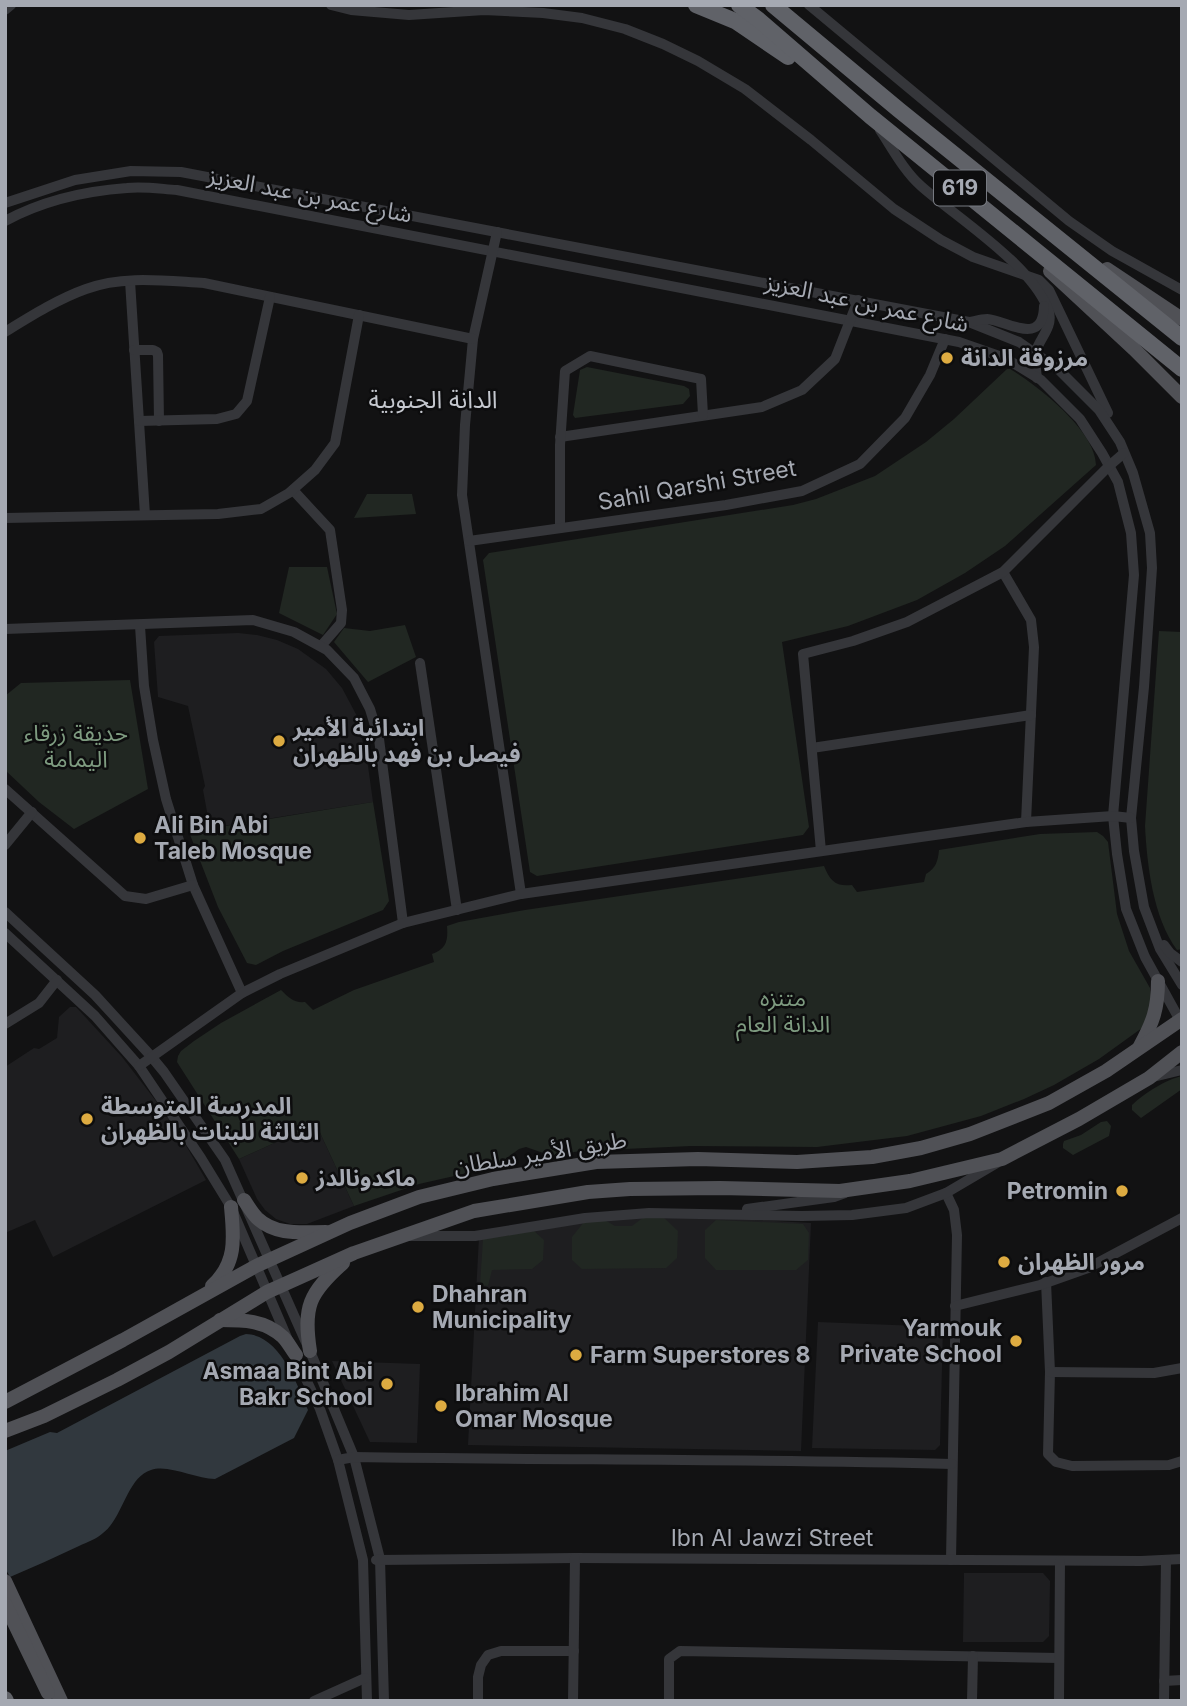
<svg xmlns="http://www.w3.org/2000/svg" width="1187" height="1706" font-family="Inter,'Noto Sans Arabic',sans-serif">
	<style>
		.built { fill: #1e1e20 }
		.green { fill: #212722 }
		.water { fill: #31383e }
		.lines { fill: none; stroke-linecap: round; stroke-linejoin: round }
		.minor { stroke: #35363a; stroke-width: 10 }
		.major { stroke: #505156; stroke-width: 14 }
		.highway { stroke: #606268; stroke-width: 16 }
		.poi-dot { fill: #ddab41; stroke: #0d0d0e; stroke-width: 2.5 }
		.labels { text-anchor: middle; stroke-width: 5; stroke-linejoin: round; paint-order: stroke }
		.shield { fill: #0d0d0e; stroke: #777a81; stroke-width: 2 }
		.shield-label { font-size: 21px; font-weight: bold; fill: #a5a9b2 }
		.street-label { font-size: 23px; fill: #a5a9b2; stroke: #0d0d0e }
		.poi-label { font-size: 23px; font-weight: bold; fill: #a5a9b2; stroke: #0d0d0e; text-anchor: start }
		.park-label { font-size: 23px; fill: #7e9b80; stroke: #0d0d0e }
		.neighbourhood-label { font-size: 24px; fill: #c5c8cf; stroke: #0d0d0e }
	</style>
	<rect width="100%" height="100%" fill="#121213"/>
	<g class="built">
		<polygon points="238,633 257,635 277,640 298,649 326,669 342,688 357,716 368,766 373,802 210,828 203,790 205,786 188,706 158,697 154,642 159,636"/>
		<polygon points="70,1007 76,1007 122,1057 156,1101 181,1137 206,1180 53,1257 35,1220 5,1233 5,1067 34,1048 39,1049 57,1038 59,1017"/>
		<polygon points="316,1124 354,1206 307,1224 290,1224 276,1219 265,1210 257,1199 239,1159"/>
		<polygon points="662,1215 811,1223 801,1451 468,1445 479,1237 606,1218"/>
		<polygon points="818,1322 943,1327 940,1445 935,1450 812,1448"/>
		<polygon points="332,1361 420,1364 417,1443 370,1442"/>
		<polygon points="964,1573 1043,1573 1050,1581 1049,1636 1043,1642 963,1642"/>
	</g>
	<g class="green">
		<polygon points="587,367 684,386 689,389 690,396 683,404 575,418 573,415 580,370"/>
		<path d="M1007,369H1010C1037,385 1096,431 1096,465L1005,546L965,573L917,600L848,626L782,642L809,827L803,835L537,876L530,872L483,560L489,553L793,505L816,499L875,476L926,442L954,419Z"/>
		<polygon points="367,494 412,494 416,514 354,518"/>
		<polygon points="289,567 327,567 337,614 323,635 279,613"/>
		<polygon points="405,625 416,657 368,682 334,642 344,628 370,631"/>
		<path d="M1159,631L1182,632V949L1177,950C1153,918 1147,865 1145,826Z"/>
		<polygon points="130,680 148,789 74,829 39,802 5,770 5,696 21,683"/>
		<polygon points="373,802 389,901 383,910 283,951 256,965 247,963 218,907 189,832"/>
		<path d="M1097,832L1103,836L1108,842L1117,914L1129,951L1150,988L1151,998V1008L1142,1028L1099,1059L1054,1085L1024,1099L981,1116L907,1136L817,1147L691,1146L580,1151L552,1156L526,1147L519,1149L494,1167L419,1184L354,1206L316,1124L239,1159L177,1062L178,1056L181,1051L194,1041L221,1023L281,990C289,998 294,1003 305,1002L313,1010L354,990L434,962L432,954C447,949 448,940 447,926L459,922L525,910L824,866C830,881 836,887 852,885L857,892L924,882L926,874C936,868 938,861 939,850L1040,834Z"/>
		<path d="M1182,1076V1089L1141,1118L1132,1110V1105C1143,1094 1167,1079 1182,1076Z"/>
		<polygon points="1107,1121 1111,1126 1109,1136 1073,1155 1063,1148 1063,1144 1064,1141 1081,1135 1101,1122"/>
		<polygon points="662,1216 678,1231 677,1258 666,1268 582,1269 572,1260 572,1237 584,1222 603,1219 615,1226 632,1226 644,1217"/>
		<polygon points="716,1220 803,1224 809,1233 808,1260 796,1270 716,1270 705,1258 705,1230"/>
		<polygon points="534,1231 544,1240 543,1260 532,1269 492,1270 488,1286 480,1285 483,1239"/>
	</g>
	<path class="water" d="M246,1334C280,1335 297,1384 308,1410L294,1438L215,1479C195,1479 169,1464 151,1470C127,1477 123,1518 103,1533C97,1539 87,1542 79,1546C56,1557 33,1567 10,1577L5,1568V1451L50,1432L57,1433L240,1336Z"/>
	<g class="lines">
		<g class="minor">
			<polyline points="331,5 351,10 409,15 484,10 543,13 582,18 625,29 663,44 698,61 745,89 811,140 894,209 941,240 973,257 1039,280 1049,290 1108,413"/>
			<polyline points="809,5 1069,221 1112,251 1182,290"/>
			<polyline points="5,10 11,5"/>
			<path d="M880,130C892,148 904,171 921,186C957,218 1034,266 1049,312C1053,327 1040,338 1036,351C1034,360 1036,369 1037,378"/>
			<polyline points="5,203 75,180 131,171 181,172 969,322 1019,342 1058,369 1099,410 1120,442 1133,473 1150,533 1152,568 1144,687 1131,818 1134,851 1144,907 1160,949 1182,985"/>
			<path d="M5,221C42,201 85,191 127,188C143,186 161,189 177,190L959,342L1005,358L1041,380L1080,419L1102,453L1118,482L1131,533L1134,575L1113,816L1117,854L1126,909L1145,957L1182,1024"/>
			<polyline points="497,232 473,339 465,425 462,495 521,894"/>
			<polyline points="130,281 145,515"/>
			<path d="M970,322C975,321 981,319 987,319C1008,321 1043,347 1044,306"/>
			<path d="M5,332C31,316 58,299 86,289C123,275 166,281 204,283L473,339"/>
			<polyline points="134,350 153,350 157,352 158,355 159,421"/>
			<polyline points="139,421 217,419 236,414 247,401 270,297"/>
			<polyline points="560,437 762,407 802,390 835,359 858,300"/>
			<polyline points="293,490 330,530 342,610 341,623 321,646"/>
			<polyline points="5,518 218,514 261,509 289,493 315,470 335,443 359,315"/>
			<polyline points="560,528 560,445 565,371 590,356 701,379 703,415"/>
			<polyline points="469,541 726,505 802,491 860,464 905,418 930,375 945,339"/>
			<polyline points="1003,572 1031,620 1034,647 1026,822"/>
			<polyline points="140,626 144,686 153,740 166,799 193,885 242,993"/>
			<polyline points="5,629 253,620 294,632 327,650 354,678 370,709 379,739 403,923"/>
			<polyline points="420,663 457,910"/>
			<polyline points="812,748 1031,715"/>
			<polyline points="5,789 125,896 146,899 193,885"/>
			<polyline points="5,845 32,812"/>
			<polyline points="821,851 803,654 853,641 907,622 1003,572 1109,466 1124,453"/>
			<polyline points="5,912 95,995 150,1055 164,1072 225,1160 312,1356 354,1457 380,1559 384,1701"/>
			<polyline points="5,933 95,1016 139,1066 201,1158 231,1207 291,1347 320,1409 338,1460 363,1560 367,1701"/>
			<polyline points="1164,945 1170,953 1182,962"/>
			<polyline points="5,1024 39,1003 57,980"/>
			<polyline points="139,1066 242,993 280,974 403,923 521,894 1026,822 1113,816 1131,818"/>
			<polyline points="1153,1077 1182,1070"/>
			<polyline points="946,1193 954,1210 957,1235 951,1560"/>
			<polyline points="747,1209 834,1197 845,1193"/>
			<polyline points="407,1236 475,1236 585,1218 649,1213 802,1216 852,1215 906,1208 946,1193 997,1163"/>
			<polyline points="1046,1282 1050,1372 1048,1454 1056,1462 1072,1466 1169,1465 1182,1461"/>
			<polyline points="955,1306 1040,1285 1088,1268 1182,1218"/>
			<polyline points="1050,1372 1154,1373 1182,1368"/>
			<path d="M338,1460L354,1457C554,1460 753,1459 952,1464"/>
			<polyline points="376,1560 575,1558 1141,1561 1182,1559"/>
			<polyline points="1164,1681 1182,1680"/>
			<polyline points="314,1701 365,1678"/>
			<polyline points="478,1701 478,1677 481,1665 488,1655 501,1651 574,1651"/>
			<polyline points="573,1701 575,1558"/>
			<polyline points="669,1701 669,1659 680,1651 1059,1658"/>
			<polyline points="972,1701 973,1656"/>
			<polyline points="1059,1701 1060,1561"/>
			<polyline points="1164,1701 1166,1560"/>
		</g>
		<g class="major">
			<polyline points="1107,269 1182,319"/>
			<polyline points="1050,271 1134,349 1182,397"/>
			<path d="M1140,1046C1153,1022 1158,1009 1158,981"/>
			<path d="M244,1200C248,1206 252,1213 257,1218C276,1236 302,1232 326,1232"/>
			<path d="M212,1286C237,1263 234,1238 231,1207"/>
			<path d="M220,1320C243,1320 265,1320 283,1337C288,1342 292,1350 296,1355"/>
			<path d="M310,1351C303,1307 309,1293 343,1263"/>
			<polyline points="5,1402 123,1340 256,1266 350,1223 419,1197 493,1179 596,1162 698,1159 797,1162 872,1157 921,1148 970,1134 1049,1103 1106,1071 1182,1019"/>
			<polyline points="5,1431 44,1416 117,1380 169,1352 267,1292 354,1253 474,1211 588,1192 630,1189 720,1188 840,1191 910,1181 1002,1159 1079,1119 1149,1078 1182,1052"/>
			<polyline points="5,1581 61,1701"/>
			<polyline points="5,1604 48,1693"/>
		</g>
		<g class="highway">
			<polyline points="696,5 735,21 788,57"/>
			<polyline points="739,5 759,20 870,116 1182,369"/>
			<polyline points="773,5 899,110 1182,338"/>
			<polyline points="5,1699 6,1701"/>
		</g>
	</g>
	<g class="poi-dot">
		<circle cx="947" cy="358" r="7"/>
		<circle cx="279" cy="741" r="7"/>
		<circle cx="140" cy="838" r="7"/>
		<circle cx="87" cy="1119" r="7"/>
		<circle cx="302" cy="1178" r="7"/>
		<circle cx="1122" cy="1191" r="7"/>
		<circle cx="1004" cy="1262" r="7"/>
		<circle cx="418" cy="1307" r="7"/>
		<circle cx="1016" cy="1341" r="7"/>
		<circle cx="576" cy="1355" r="7"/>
		<circle cx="387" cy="1384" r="7"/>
		<circle cx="441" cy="1406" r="7"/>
	</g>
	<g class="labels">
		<rect class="shield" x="934" y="170.5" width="52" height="35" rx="5"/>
		<g class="shield-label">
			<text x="960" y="195">619</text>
		</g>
		<g class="street-label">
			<text transform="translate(310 195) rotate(11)" y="8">شارع عمر بن عبد العزيز</text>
			<text transform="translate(867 303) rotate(12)" y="8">شارع عمر بن عبد العزيز</text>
			<text transform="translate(697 485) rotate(-10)" y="8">Sahil Qarshi Street</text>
			<text transform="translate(540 1153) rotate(-9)" y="8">طريق الأمير سلطان</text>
			<text x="772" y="1546">Ibn Al Jawzi Street</text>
		</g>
		<g class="poi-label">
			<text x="961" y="366">مرزوقة الدانة</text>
			<text x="293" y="736">ابتدائية الأمير<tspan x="293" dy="26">فيصل بن فهد بالظهران</tspan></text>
			<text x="154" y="833">Ali Bin Abi<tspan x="154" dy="26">Taleb Mosque</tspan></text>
			<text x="101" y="1114">المدرسة المتوسطة<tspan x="101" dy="26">الثالثة للبنات بالظهران</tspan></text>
			<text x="316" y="1186">ماكدونالدز</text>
			<text x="1108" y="1199" text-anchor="end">Petromin</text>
			<text x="1018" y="1270">مرور الظهران</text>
			<text x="432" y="1302">Dhahran<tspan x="432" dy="26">Municipality</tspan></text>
			<text x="1002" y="1336" text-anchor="end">Yarmouk<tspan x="1002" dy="26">Private School</tspan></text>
			<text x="590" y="1363">Farm Superstores 8</text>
			<text x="373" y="1379" text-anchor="end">Asmaa Bint Abi<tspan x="373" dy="26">Bakr School</tspan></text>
			<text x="455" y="1401">Ibrahim Al<tspan x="455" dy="26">Omar Mosque</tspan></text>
		</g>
		<g class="park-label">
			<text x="76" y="741">حديقة زرقاء<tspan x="76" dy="26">اليمامة</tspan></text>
			<text x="783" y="1006">متنزه<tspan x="783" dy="26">الدانة العام</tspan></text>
		</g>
		<g class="neighbourhood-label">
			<text x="433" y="408">الدانة الجنوبية</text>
		</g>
	</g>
	<rect width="1187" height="1706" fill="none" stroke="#a5a9b2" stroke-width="14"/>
</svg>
